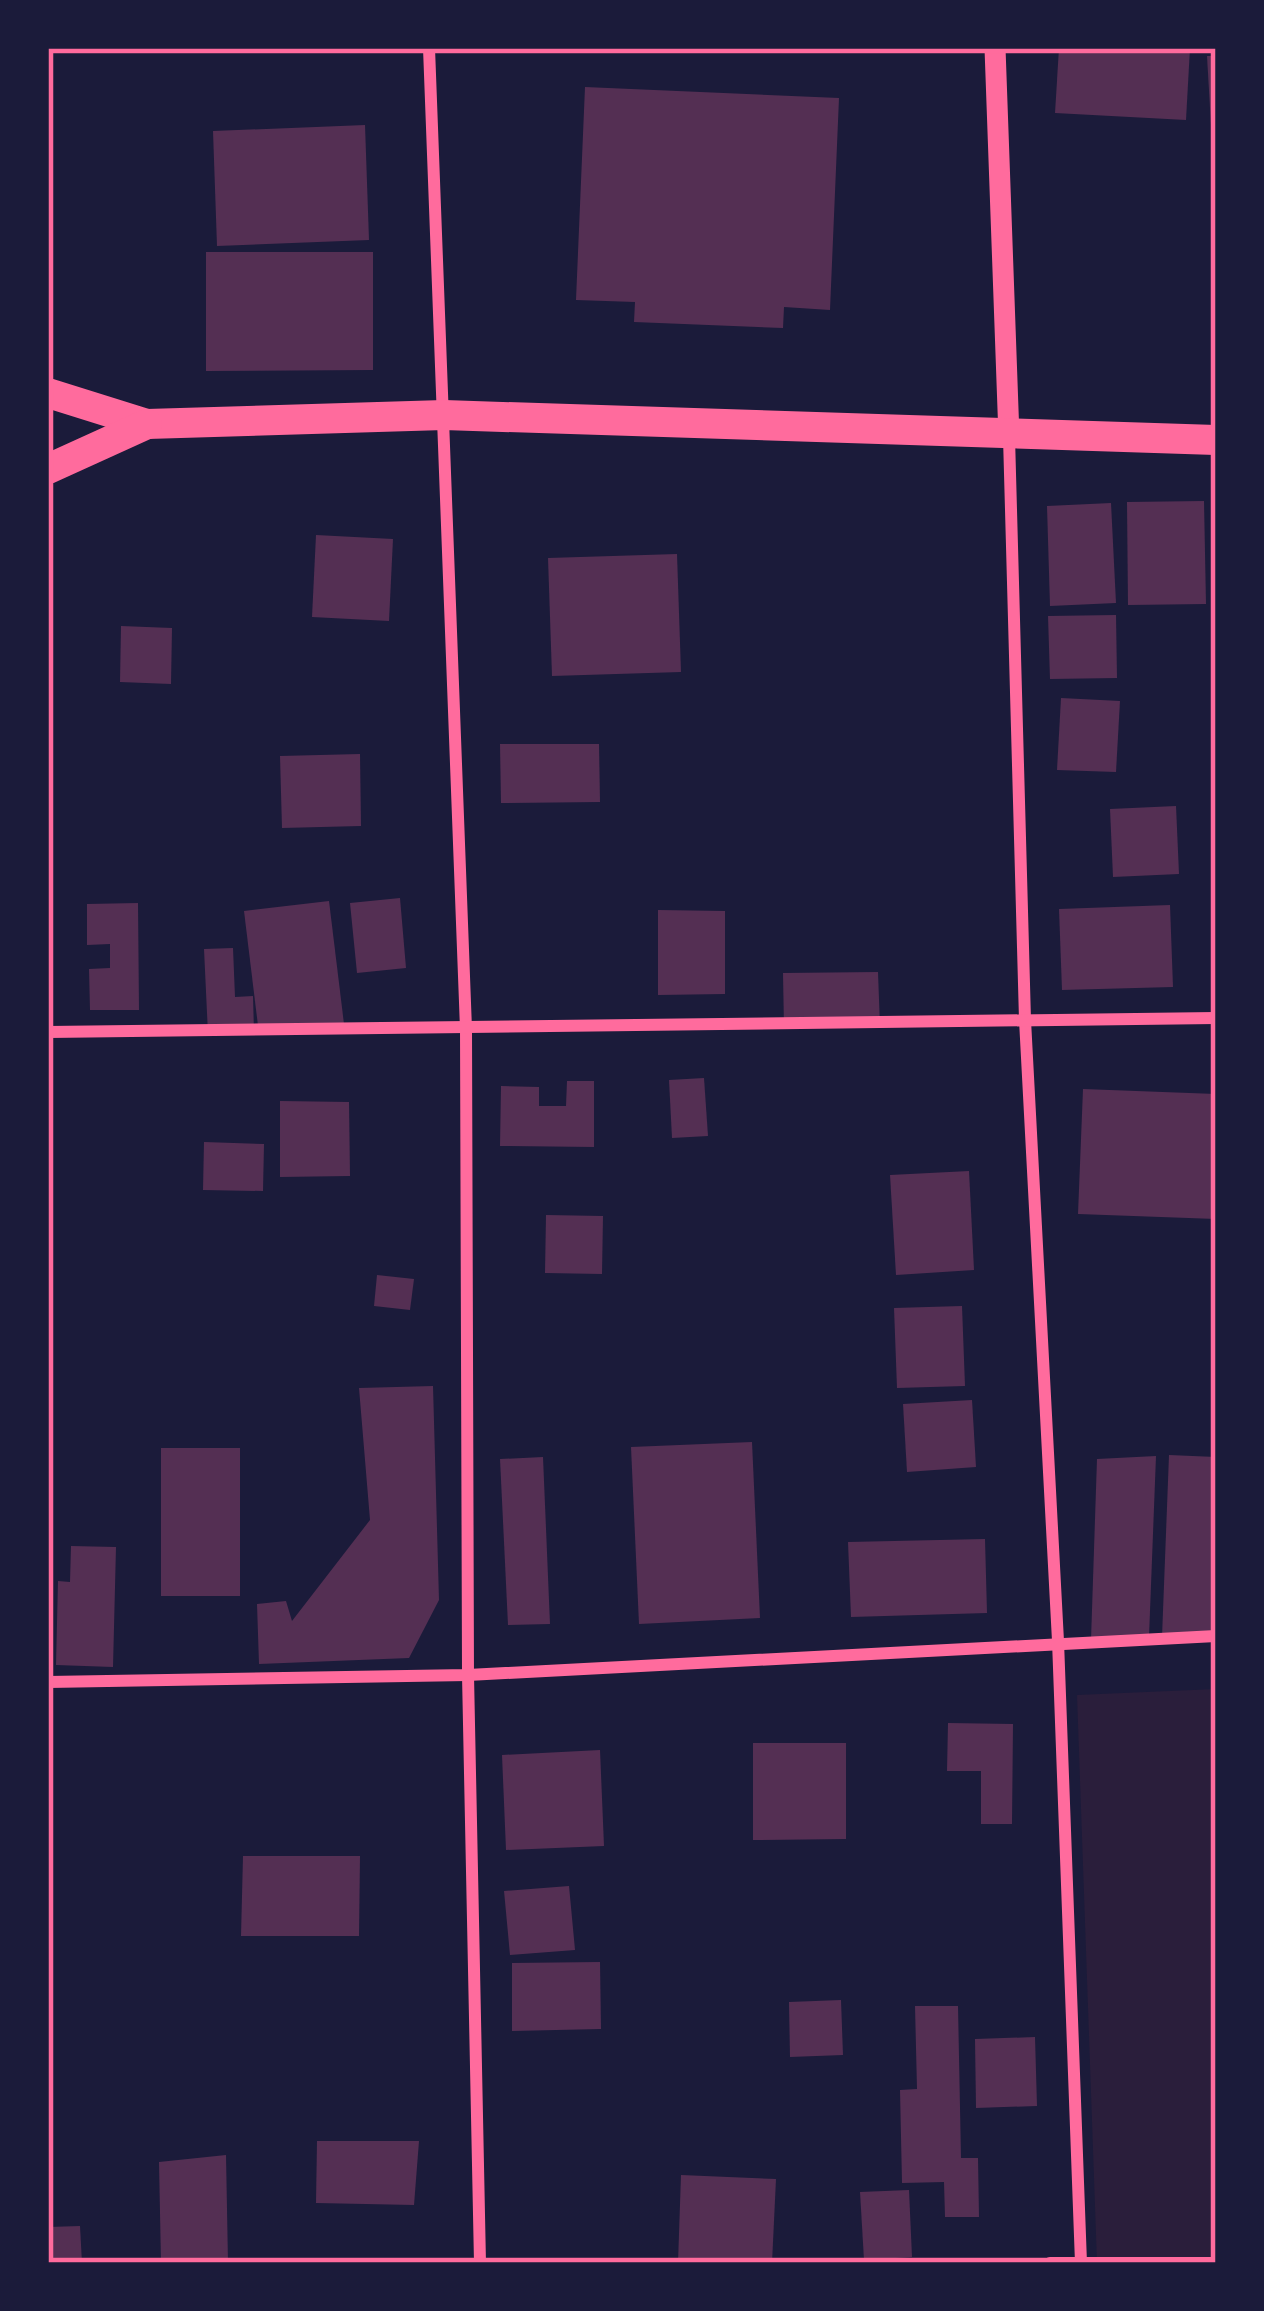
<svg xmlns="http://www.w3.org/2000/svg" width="1264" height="2311" font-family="Montserrat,sans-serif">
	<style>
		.green { fill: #2a1e3b }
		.building { fill: #542f53 }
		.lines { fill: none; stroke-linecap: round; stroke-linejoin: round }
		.minor { stroke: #ff6b9d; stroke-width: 12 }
		.tertiary { stroke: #ff6b9d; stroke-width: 21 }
		.primary { stroke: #ff6b9d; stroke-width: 30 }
		.neatline { fill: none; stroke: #ff6b9d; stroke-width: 4.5 }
	</style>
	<rect width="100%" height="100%" fill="#1b1b3a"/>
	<polygon class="green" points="1216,1689 1216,2263 1097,2263 1077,1695"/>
	<g class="building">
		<polygon points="1059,48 1190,48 1186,120 1055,113"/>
		<polygon points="1207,56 1216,56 1216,124 1211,125"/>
		<polygon points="585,87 839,98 830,310 784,307 783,328 634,322 635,302 576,300"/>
		<polygon points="365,125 369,240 217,246 213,131"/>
		<polygon points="206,252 373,252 373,370 206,371"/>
		<polygon points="1204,501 1206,604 1128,605 1127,502"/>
		<polygon points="1111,503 1116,603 1050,606 1047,506"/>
		<polygon points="316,535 393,539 389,621 312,617"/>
		<polygon points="677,554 681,672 552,676 548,558"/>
		<polygon points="1116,615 1117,678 1050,679 1048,616"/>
		<polygon points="121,626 172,628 171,684 120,682"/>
		<polygon points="1061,698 1120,701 1116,772 1057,770"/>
		<polygon points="500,744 599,744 600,802 501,803"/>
		<polygon points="360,754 361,826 282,828 280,756"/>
		<polygon points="1176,806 1179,874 1113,877 1110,809"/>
		<polygon points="400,898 406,968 357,973 350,903"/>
		<polygon points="329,901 344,1024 259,1034 244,911"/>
		<polygon points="138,903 139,1010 90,1010 89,969 110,968 110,944 87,945 87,904"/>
		<polygon points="1170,905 1173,987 1062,990 1059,909"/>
		<polygon points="658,910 725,911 725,994 658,995"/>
		<polygon points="233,948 235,997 253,996 254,1032 208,1034 204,949"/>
		<polygon points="878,972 880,1027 784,1028 783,973"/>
		<polygon points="704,1078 708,1136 672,1138 669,1080"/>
		<polygon points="567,1081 594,1081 594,1147 500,1146 501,1086 539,1087 539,1106 566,1106"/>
		<polygon points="1083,1089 1216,1094 1216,1219 1078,1214"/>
		<polygon points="280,1101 349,1102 350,1176 280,1177"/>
		<rect x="48" y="1105" width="5" height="66"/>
		<polygon points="204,1142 264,1144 263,1191 203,1190"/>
		<polygon points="969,1171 974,1270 896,1275 890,1175"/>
		<polygon points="546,1215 603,1216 602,1274 545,1273"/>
		<polygon points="377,1275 414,1279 410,1310 374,1306"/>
		<polygon points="962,1306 965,1386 897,1388 894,1308"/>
		<polygon points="433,1386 439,1600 409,1658 259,1664 257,1604 286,1601 292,1621 370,1520 359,1388"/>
		<polygon points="972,1400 976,1467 907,1472 903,1404"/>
		<polygon points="752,1442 760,1618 639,1624 631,1447"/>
		<rect x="161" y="1448" width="79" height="148"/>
		<polygon points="1169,1455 1216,1457 1216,1639 1162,1637"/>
		<polygon points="1156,1456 1149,1637 1091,1640 1097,1459"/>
		<polygon points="543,1457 550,1624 508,1625 500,1459"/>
		<polygon points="985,1539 987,1613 851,1617 848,1542"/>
		<polygon points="71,1546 116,1547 113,1667 56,1665 58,1581 70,1582"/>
		<polygon points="948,1723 1013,1724 1012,1824 981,1824 981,1771 947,1771"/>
		<polygon points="753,1743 846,1743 846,1839 753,1840"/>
		<polygon points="600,1750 604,1846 506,1850 502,1755"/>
		<polygon points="243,1856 360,1856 359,1936 241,1936"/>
		<polygon points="569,1886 575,1950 510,1955 504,1891"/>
		<polygon points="600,1962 601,2029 512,2031 512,1963"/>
		<polygon points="841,2000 843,2055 790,2057 789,2002"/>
		<polygon points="915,2006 958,2006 961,2158 978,2158 979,2217 945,2217 944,2182 902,2183 900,2090 917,2089"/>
		<polygon points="1035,2037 1037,2106 976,2108 975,2039"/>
		<polygon points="317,2141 419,2141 414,2205 316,2203"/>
		<polygon points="226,2155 228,2263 161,2263 159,2162"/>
		<polygon points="681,2175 776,2179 772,2263 678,2263"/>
		<polygon points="909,2190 912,2257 864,2260 860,2192"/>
		<polygon points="80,2226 82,2263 48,2263 48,2227"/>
	</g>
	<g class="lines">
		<g class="minor">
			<polyline points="429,48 466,1029 468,1675 480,2263"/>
			<polyline points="1009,437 1025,1020 1058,1641 1081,2263"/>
			<polyline points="48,1032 1216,1018"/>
			<polyline points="48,1682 468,1675 1216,1636"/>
			<polyline points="1050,2263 1211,2263"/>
		</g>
		<polyline class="tertiary" points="995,48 1009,437"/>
		<g class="primary">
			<polyline points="48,393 147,424 444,415 1216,440"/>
			<polyline points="48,469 147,424"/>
		</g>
	</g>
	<rect width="1264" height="2311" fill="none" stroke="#1b1b3a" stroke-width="102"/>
	<rect x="51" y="51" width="1162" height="2209" class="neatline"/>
</svg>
